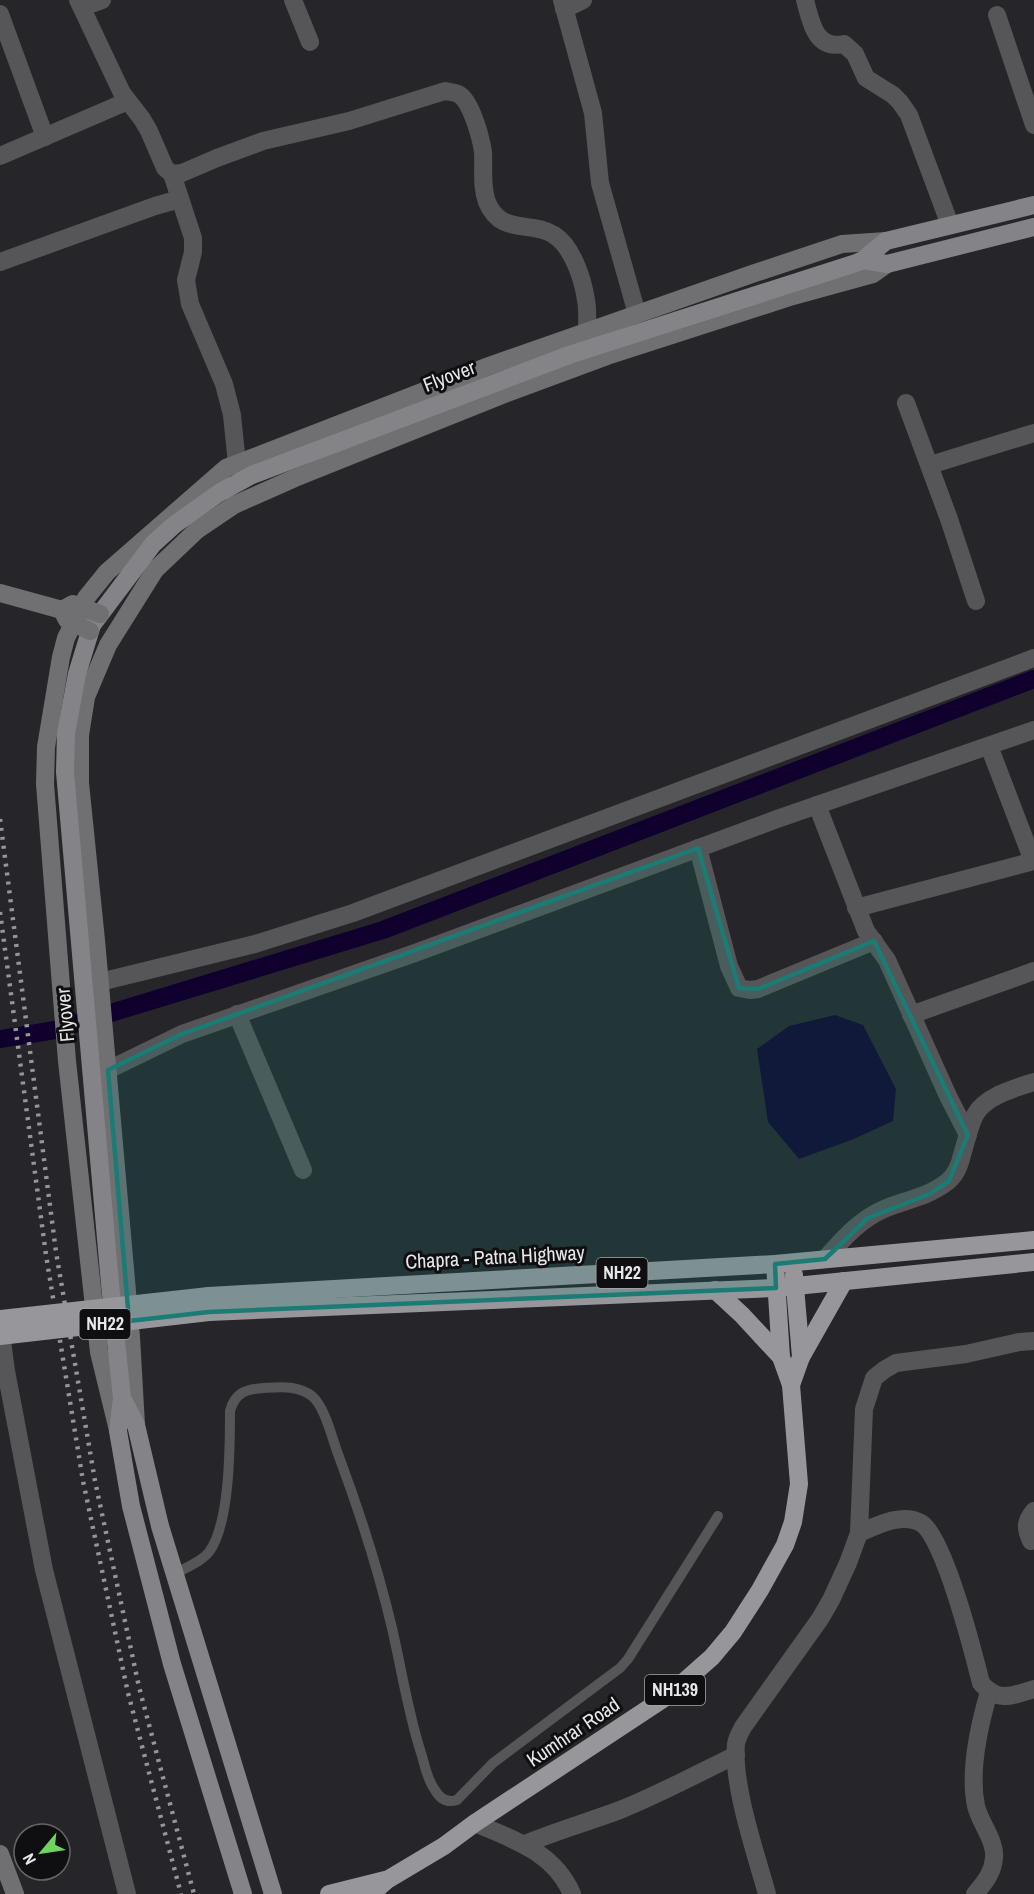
<svg xmlns="http://www.w3.org/2000/svg" width="1034" height="1894" font-family="'Archivo Narrow',sans-serif">
	<style>
		.water { fill: #0f002e }
		.lines { fill: none; stroke-linecap: round; stroke-linejoin: round }
		.canal { stroke: #0f002e; stroke-width: 18 }
		.lane { stroke: #565557; stroke-width: 10 }
		.street { stroke: #565557; stroke-width: 18 }
		.secondary { stroke: #707073; stroke-width: 18 }
		.primary { stroke: #848488; stroke-width: 18 }
		.highway { stroke: #97969b; stroke-width: 18 }
		.rail { stroke: #969598; stroke-width: 4.5; stroke-dasharray: 3 6; stroke-linecap: butt }
		.secondary-bridge { stroke: #707073; stroke-width: 18 }
		.highway-bridge { stroke: #97969b; stroke-width: 18 }
		.marked { fill: #1a7c74; fill-opacity: 0.2; stroke: #1a7c74; stroke-width: 4.5; stroke-linejoin: round }
		.labels { text-anchor: middle; stroke-width: 6; stroke-linejoin: round; paint-order: stroke }
		.shield { fill: #0f0f11; stroke: #a6a6a8; stroke-width: 1.5 }
		.shield-label { font-size: 18px; font-weight: bold; fill: #e7e7e9 }
		.street-label { font-size: 20px; fill: #e7e7e9; stroke: #0f0f11 }
	</style>
	<rect width="100%" height="100%" fill="#262529"/>
	<polygon class="water" points="835,1015 863,1025 896,1089 893,1121 854,1139 799,1159 768,1122 757,1049 789,1026"/>
	<g class="lines">
		<polyline class="canal" points="0,1039 55,1030 383,930 1034,679"/>
		<path class="lane" d="M174,1574C185,1568 201,1562 209,1552C230,1524 230,1446 230,1411C235,1393 245,1389 264,1388C280,1387 298,1385 312,1396C325,1407 332,1438 338,1454C359,1510 378,1569 392,1628C402,1671 408,1714 422,1756C425,1767 428,1781 435,1790C440,1799 447,1803 457,1800L493,1763L620,1668L628,1659L718,1516"/>
		<g class="street">
			<path d="M78,0L122,93L142,119L149,131L165,168L172,174L182,173L217,158L263,141L349,121L445,91C449,92 455,92 458,94C471,100 481,138 483,152C484,169 481,186 487,202C501,236 531,220 554,235C572,246 583,279 586,300C588,310 587,321 587,332"/>
			<polyline points="293,0 310,42"/>
			<polyline points="562,0 593,113 600,183 637,314"/>
			<path d="M805,0C811,22 815,50 844,44L855,54L866,78L893,95L900,102L909,115L950,225"/>
			<polyline points="83,7 102,0"/>
			<polyline points="564,9 583,0"/>
			<polyline points="0,14 45,137"/>
			<polyline points="997,15 1034,125"/>
			<polyline points="0,156 128,101"/>
			<polyline points="172,174 193,238 193,252 186,280 190,304 224,384 232,415 237,464"/>
			<polyline points="0,262 155,206 180,199"/>
			<polyline points="906,403 949,519 976,601"/>
			<polyline points="930,465 1034,433"/>
			<polyline points="989,746 1033,861"/>
			<polyline points="817,805 866,931 887,960 948,1096 968,1135"/>
			<polyline points="698,848 729,966 739,988 750,990 758,989 874,941"/>
			<polyline points="856,908 1034,861"/>
			<polyline points="100,982 255,944 353,913 1034,658"/>
			<polyline points="237,1014 303,1170"/>
			<polyline points="911,1015 1034,971"/>
			<polyline points="108,1070 182,1034 415,953 777,819 1034,730"/>
			<path d="M825,1259C843,1239 859,1220 884,1209C905,1200 928,1197 947,1182C955,1176 960,1164 962,1155C966,1142 969,1127 975,1115C985,1096 1015,1088 1034,1082"/>
			<polyline points="0,1326 6,1371 44,1570 127,1894"/>
			<path d="M859,1533C876,1526 902,1512 921,1523C944,1536 974,1655 981,1683C998,1703 1012,1696 1034,1689"/>
			<path d="M1031,1541C1025,1528 1025,1522 1034,1511"/>
			<path d="M475,1823C514,1840 554,1852 572,1894"/>
			<path d="M525,1844C556,1831 588,1822 620,1810C660,1794 697,1774 736,1755"/>
			<path d="M767,1894C756,1854 732,1785 736,1744C737,1738 740,1733 743,1727L820,1619L831,1600L848,1563L859,1533L864,1409L874,1378L884,1370L896,1363L966,1354L1019,1342L1034,1341"/>
			<path d="M975,1894C984,1883 993,1873 994,1858C996,1841 980,1823 976,1806C969,1772 979,1726 989,1692"/>
		</g>
		<g class="secondary">
			<polyline points="0,593 62,610"/>
			<polyline points="136,1425 131,1337 96,940 80,783 80,735 86,697 108,645 155,570 197,530 234,505 295,478 507,393 607,356 793,296 873,274 887,264"/>
			<polyline points="118,1430 99,1352 67,1061 45,784 46,747 61,657 66,638 86,598 107,572 226,468 489,366 752,274 842,244 886,241"/>
			<polyline points="0,1854 15,1894"/>
		</g>
		<g class="primary">
			<polyline points="863,260 887,264 1034,227"/>
			<polyline points="122,1398 136,1425 160,1526 273,1894"/>
			<polyline points="243,1894 172,1664 131,1506 118,1431 122,1398 110,1284 65,772 66,733 77,674 92,625 153,544 174,525 219,493 252,475 569,355 856,263 863,260 886,241 1034,205"/>
		</g>
		<g class="highway">
			<polyline points="715,1290 742,1315 781,1357"/>
			<polyline points="209,1296 775,1264 1034,1240"/>
			<polyline points="209,1312 776,1288 1034,1262"/>
			<polyline points="801,1357 844,1281"/>
			<polyline points="791,1385 801,1357 794,1275"/>
			<polyline points="329,1894 385,1880"/>
			<polyline points="371,1894 387,1880 444,1846 475,1823 669,1695 712,1657 733,1632 760,1590 785,1545 793,1522 799,1484 791,1385 781,1357 775,1264"/>
		</g>
		<g class="rail">
			<polyline points="0,819 56,1252 95,1481 139,1687 194,1894"/>
			<polyline points="0,912 46,1255 83,1481 128,1693 181,1894"/>
		</g>
		<polyline class="secondary-bridge" points="90,631 67,620 62,610 73,604 100,614"/>
		<g class="highway-bridge">
			<polyline points="0,1319 209,1296"/>
			<polyline points="0,1336 209,1312"/>
		</g>
	</g>
	<path class="marked" d="M698,848L739,988L758,989L874,941L968,1135L949,1181L930,1194L868,1218L825,1259L775,1264L776,1288L209,1312L129,1321L108,1070L182,1034Z"/>
	<g class="labels">
		<g class="shield">
			<rect x="596.5" y="1258" width="51" height="30" rx="4.5"/>
			<rect x="79.5" y="1309" width="51" height="30" rx="4.5"/>
			<rect x="645" y="1675" width="60" height="30" rx="4.5"/>
		</g>
		<g class="shield-label">
			<text x="622" y="1279">NH22</text>
			<text x="105" y="1330">NH22</text>
			<text x="675" y="1696">NH139</text>
		</g>
		<g class="street-label">
			<text transform="translate(449 376) rotate(-21)" y="7">Flyover</text>
			<text transform="translate(65 1015) rotate(-95)" y="7">Flyover</text>
			<text transform="translate(495 1257) rotate(-3)" y="7">Chapra - Patna Highway</text>
			<text transform="translate(573 1732) rotate(-34)" y="7">Kumhrar Road</text>
		</g>
	</g>
	<g transform="translate(42 1852) rotate(241)"><circle r="28" fill="#0f0f11" stroke="#656567" stroke-width="1.5"/>
	<path d="M0-4.5L10 22L0 15L-10 22Z" fill="#70d35f"/>
	<text y="-9" font-size="16" font-weight="bold" text-anchor="middle" fill="#e7e7e9">N</text>
	</g>
</svg>
